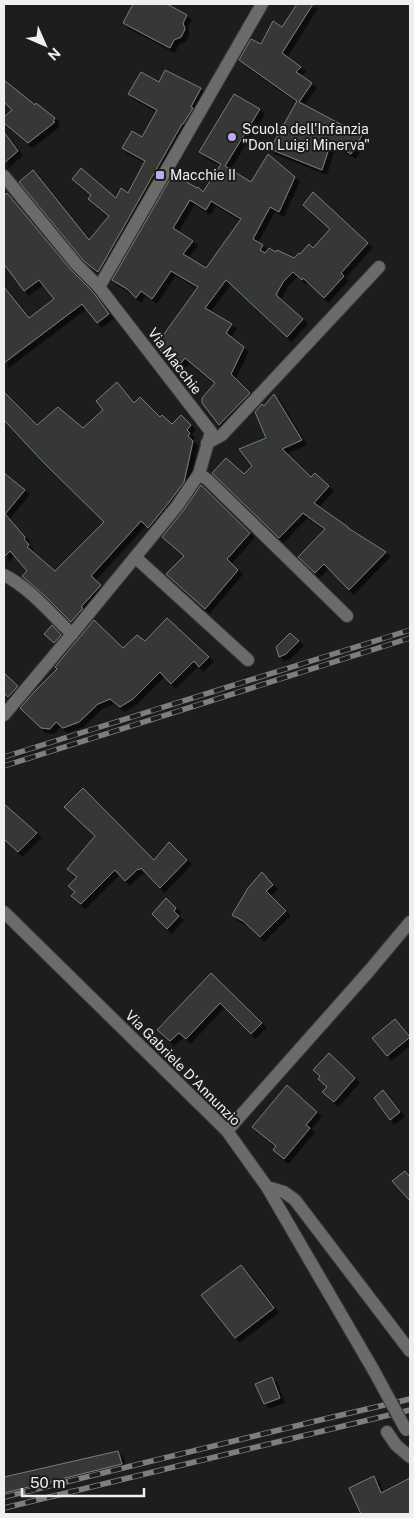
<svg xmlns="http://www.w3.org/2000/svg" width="414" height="1518" font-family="'Public Sans',sans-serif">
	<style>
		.building { fill: #363936; stroke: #797c79; fill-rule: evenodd; filter: url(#shadow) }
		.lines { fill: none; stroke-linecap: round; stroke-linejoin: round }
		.minor-casing { stroke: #393b3a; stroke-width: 14 }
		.minor { stroke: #696c69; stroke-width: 12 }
		.rail-casing { stroke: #7d7f7e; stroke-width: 5.5 }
		.rail { stroke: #1c1e1c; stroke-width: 4; stroke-dasharray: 11; stroke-linecap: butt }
		.minor-bridge-casing { stroke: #393b3a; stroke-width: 14; stroke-linecap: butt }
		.minor-bridge { stroke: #696c69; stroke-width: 12 }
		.poi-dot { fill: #c4a7f1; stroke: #1c1e1c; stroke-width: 2 }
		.labels { text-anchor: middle; stroke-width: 4; stroke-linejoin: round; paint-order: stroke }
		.poi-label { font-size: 14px; fill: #eef0ef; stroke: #1c1e1c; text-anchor: start }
		.street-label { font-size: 14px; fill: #eef0ef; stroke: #1c1e1c }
	</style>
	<defs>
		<filter id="shadow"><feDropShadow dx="4.5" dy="4.5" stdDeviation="0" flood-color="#0009"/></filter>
	</defs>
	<rect width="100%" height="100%" fill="#1c1e1c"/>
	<g class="building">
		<polygon points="133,4 167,4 187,15 183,23 185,29 181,37 174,40 170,48 123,23"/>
		<polygon points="297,4 313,4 282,53 301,67 296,72 312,83 299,102 346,127 348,125 363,134 351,154 331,142 322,170 270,149 297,101 239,60 251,39 261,44 273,21 282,27"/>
		<polygon points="165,70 201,88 191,107 193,108 183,124 182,124 98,272 90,266 83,260 19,182 33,170 89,240 109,216 88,199 91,195 72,179 81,168 116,198 121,188 128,193 145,161 122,148 132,131 142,137 157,110 128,94 141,72 159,82"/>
		<polygon points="4,80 35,105 36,103 55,118 53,121 55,122 28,143 4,123 4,117 12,110 4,102"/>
		<path d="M234,94L260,109L225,166L251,182L268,154L295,177L279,212L270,207L253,239L263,245L260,250L265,253L269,248L276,252L277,250L294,258L299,253L300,254L309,244L313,248L330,229L303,205L313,192L368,243L341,273L344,276L324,298L303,278L302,280L293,272L283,282L276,295L303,319L287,337L226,280L205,308L232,324L226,333L244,347L231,374L250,393L219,425L202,403V398L215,383L185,358L176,369L156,345L198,287L171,271L152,299L141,291L136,298L127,289L112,280L173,174L197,188L198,187L203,192L221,164L199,152ZM190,200L206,210L211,201L241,219L206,268L183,254L193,241L173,228Z"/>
		<polygon points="4,132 18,151 4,163"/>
		<polygon points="7,193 71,270 93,292 109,314 97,323 82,304 4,363 4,287 29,318 54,299 39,280 24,291 4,264 4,196"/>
		<polygon points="117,382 134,403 140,397 160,417 162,415 172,424 181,415 191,425 187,430 190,433 188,436 193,441 184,482 170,501 148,528 141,521 91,576 101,585 81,607 83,608 71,622 45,596 22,576 27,571 10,551 4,557 4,473 25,490 5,514 25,537 24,539 29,545 27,547 55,571 104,522 44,463 4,420 4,392 37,425 58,407 83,428 103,410 96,401"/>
		<polygon points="274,394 302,440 282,449 311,477 315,473 329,486 314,503 348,527 348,528 386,552 349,590 324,564 315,573 298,557 325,529 303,513 279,538 212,473 226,458 244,474 252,466 239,449 266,438 255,412 262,404 264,406"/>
		<polygon points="201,485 250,533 227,559 238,570 205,609 166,574 184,556 162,537 183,511"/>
		<polygon points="167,618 209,657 199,667 194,661 171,684 160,672 133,699 120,707 110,699 98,704 79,722 63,728 56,722 50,729 41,728 20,708 35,691 57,669 55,667 94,620 123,648 137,635 145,641"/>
		<polygon points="52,625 61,635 54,643 44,634"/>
		<polygon points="290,633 299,641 286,654 279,657 276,647"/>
		<polygon points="4,673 18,686 8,697 4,693"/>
		<polygon points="83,788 154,860 169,842 187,860 160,888 141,868 139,870 138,869 125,881 115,870 81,904 71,896 75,892 68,886 77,877 67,869 95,836 64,807"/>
		<polygon points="4,804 37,833 18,852 4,839"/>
		<polygon points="262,872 273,885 266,891 286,911 260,937 243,921 232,915 248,888"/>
		<polygon points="166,898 176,908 174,911 179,916 167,929 152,914"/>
		<polygon points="211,973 262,1023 251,1034 220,1003 186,1039 179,1033 170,1041 157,1030"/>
		<polygon points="395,1019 410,1037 387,1056 372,1038"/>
		<polygon points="329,1053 355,1078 334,1102 322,1092 327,1087 318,1079 320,1076 313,1070"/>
		<polygon points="287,1085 317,1112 306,1125 310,1128 284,1159 273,1150 276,1146 252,1127"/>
		<polygon points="383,1090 400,1112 390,1120 374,1098"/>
		<polygon points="405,1171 410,1177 410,1201 392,1181"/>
		<polygon points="241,1265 274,1308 235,1338 201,1295"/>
		<polygon points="272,1377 280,1398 264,1404 255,1384"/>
		<polygon points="118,1451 122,1464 4,1493 4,1477"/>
		<polygon points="374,1476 381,1493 410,1478 410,1514 361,1514 349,1488"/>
	</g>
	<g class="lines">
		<defs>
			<g id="minor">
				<polyline points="4,176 77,265 99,287 211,432 199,474 177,506 72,634 4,715"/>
				<polyline points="99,287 262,4"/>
				<polyline points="207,443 222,435 379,267"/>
				<polyline points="199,474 208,480 347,616"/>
				<polyline points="135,557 248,660"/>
				<path d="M4,575C29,587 52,615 72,634"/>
				<polyline points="4,912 227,1131 267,1187 374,1371"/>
				<polyline points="227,1131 369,971 410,922"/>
				<polyline points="267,1187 284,1192 295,1200 410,1351"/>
				<polyline points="387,1432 396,1445 410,1457"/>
			</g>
		</defs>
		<use href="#minor" class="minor-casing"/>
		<use href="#minor" class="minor"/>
		<defs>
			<g id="rail">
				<polyline points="4,757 410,630"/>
				<polyline points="4,766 410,638"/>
				<polyline points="4,1497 320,1420 410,1399"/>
				<polyline points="4,1508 410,1410"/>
			</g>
		</defs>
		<use href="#rail" class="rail-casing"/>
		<use href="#rail" class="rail"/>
		<defs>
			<polyline id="minor-bridge" points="374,1371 406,1430"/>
		</defs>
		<use href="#minor-bridge" class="minor-bridge-casing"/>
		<use href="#minor-bridge" class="minor-bridge"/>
	</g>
	<g class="poi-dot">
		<circle cx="232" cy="137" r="5"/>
		<rect x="155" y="170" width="10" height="10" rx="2.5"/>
	</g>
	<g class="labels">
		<g class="poi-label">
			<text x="242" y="134">Scuola dell'Infanzia<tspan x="242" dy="16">"Don Luigi Minerva"</tspan></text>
			<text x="170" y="180">Macchie II</text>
		</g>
		<g class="street-label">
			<text transform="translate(175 361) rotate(53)" y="5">Via Macchie</text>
			<text transform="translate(183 1068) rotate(45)" y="5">Via Gabriele D'Annunzio</text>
		</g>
	</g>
	<rect width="414" height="1518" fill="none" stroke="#eef0ef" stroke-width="10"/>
	<g transform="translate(45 45) rotate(135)" stroke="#1c1e1c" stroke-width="4" paint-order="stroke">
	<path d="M0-4L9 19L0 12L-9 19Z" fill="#eef0ef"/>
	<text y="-8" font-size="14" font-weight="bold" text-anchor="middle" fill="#eef0ef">N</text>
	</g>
	<path d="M22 1488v8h122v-8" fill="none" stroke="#eef0ef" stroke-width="2.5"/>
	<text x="30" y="1488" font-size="15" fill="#eef0ef" stroke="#1c1e1c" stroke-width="4" paint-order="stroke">50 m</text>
</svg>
